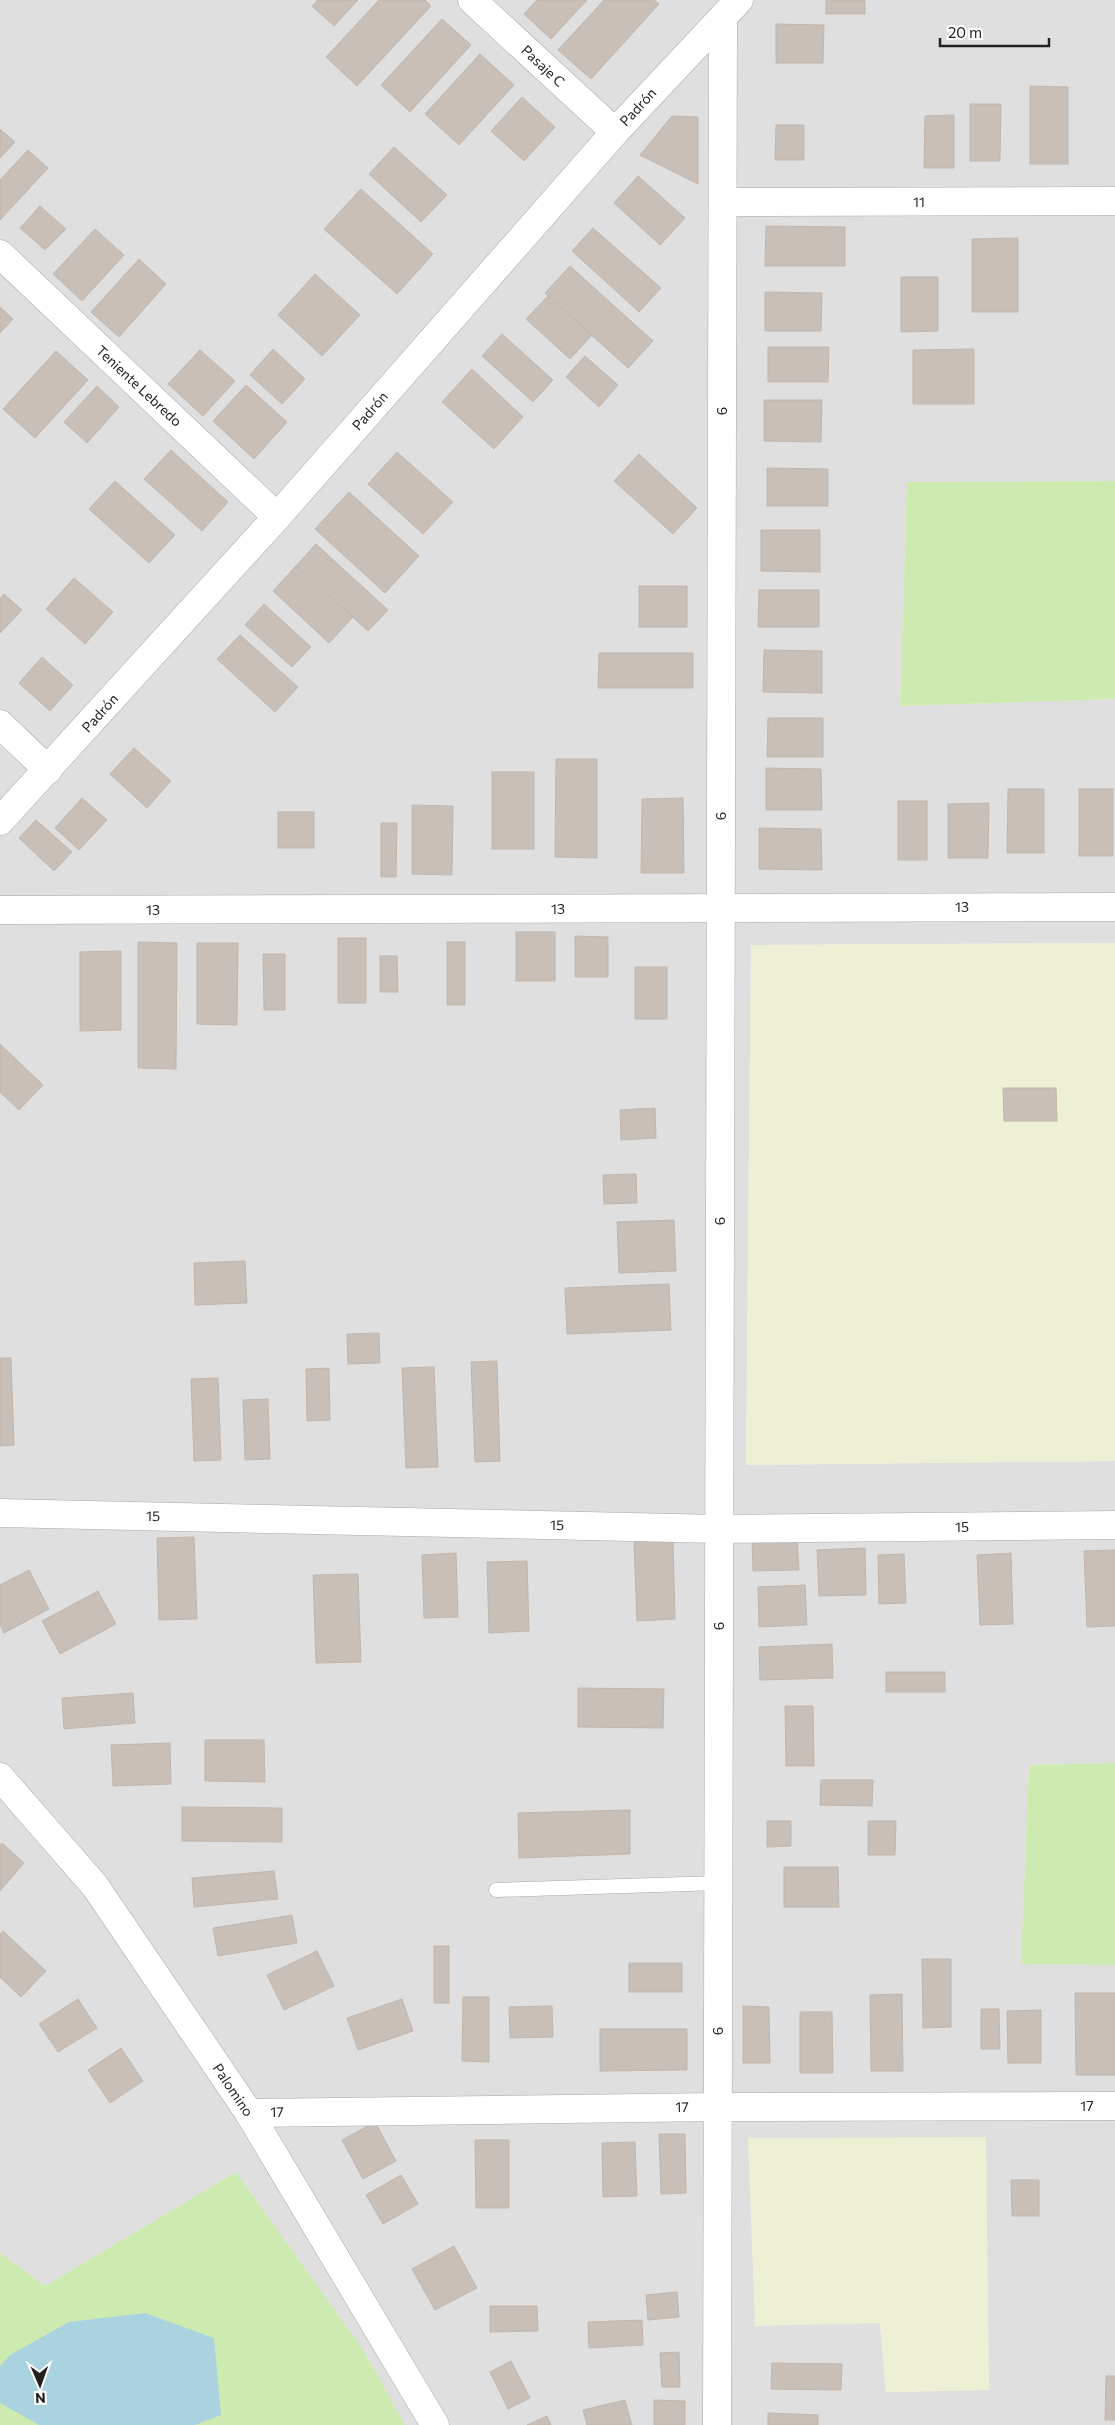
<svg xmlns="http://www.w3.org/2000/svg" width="1115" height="2425" font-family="Commissioner,sans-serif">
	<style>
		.residential { fill: #e0dfdf; fill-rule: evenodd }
		.farmland { fill: #eef0d5 }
		.grass { fill: #cdebb0 }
		.water { fill: #aad3df }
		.building { fill: #c7bfb8; stroke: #c4b6ab }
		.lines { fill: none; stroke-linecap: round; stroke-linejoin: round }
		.service-casing { stroke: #a9a9a9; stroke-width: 15 }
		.minor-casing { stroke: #a9a9a9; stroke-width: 29 }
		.tertiary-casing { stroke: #a9a9a9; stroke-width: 29 }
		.service { stroke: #fff; stroke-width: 14 }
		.minor { stroke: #fff; stroke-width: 28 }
		.tertiary { stroke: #fff; stroke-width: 28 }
		.labels { text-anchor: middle; stroke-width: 4.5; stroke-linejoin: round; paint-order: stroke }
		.street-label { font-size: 14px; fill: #222; stroke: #fff }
	</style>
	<rect width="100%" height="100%" fill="#f2efe9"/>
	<path class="residential" d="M0,0H1115V481L907,482L900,706L1115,699V943L751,945L746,1465L1115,1461V1763L1029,1765L1021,1964L1115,1965V2425H405L364,2351L236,2172L45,2286L0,2253ZM880,2323L989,2390L886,2392Z"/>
	<g class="farmland">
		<polygon points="1115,943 1115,1461 746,1465 751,945"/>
		<polygon points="986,2137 989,2390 886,2392 880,2323 755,2326 748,2138"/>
	</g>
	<g class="grass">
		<polygon points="1115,481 1115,699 900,706 907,482"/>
		<polygon points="1115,1763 1115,1965 1021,1964 1029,1765"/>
		<polygon points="236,2172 364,2351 405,2425 0,2425 0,2253 45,2286"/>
	</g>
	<polygon class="water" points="145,2313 214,2338 221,2415 195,2425 39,2425 0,2403 0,2366 10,2355 69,2322"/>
	<g class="building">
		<polygon points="318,0 358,0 334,26 312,6"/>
		<polygon points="379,0 425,0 431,6 357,86 326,57"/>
		<polygon points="537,0 587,0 551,39 524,14"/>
		<polygon points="604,0 654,0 659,4 591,79 558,50"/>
		<rect x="826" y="0" width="39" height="14"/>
		<polygon points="442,19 471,45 410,112 381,85"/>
		<polygon points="776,24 824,25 823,63 776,63"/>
		<polygon points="480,54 514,85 459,145 425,114"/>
		<polygon points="1030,86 1068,87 1068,164 1030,164"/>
		<polygon points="522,97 555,127 524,161 491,131"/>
		<polygon points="970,104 1001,104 1000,161 970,161"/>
		<polygon points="954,115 954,168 924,168 925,116"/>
		<polygon points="672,116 698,117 698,184 640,155"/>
		<polygon points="776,125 804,125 804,160 775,160"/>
		<polygon points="0,129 15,142 0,158"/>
		<polygon points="394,147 447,195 421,222 369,174"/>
		<polygon points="28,150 48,168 0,220 0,180"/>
		<polygon points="638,176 685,218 660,245 614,203"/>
		<polygon points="361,189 433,254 397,294 324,229"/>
		<polygon points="40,206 66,229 45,250 20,228"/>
		<polygon points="766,226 845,227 845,266 765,266"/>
		<polygon points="593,228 661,288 639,312 572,251"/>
		<polygon points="95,229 124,255 82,301 53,274"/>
		<polygon points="1018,238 1018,312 972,312 972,239"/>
		<polygon points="139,259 166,284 119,337 91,312"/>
		<polygon points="570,266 653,341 628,368 545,293"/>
		<polygon points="315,274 360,315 322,356 278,315"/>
		<polygon points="901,277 938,277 938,331 901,332"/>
		<polygon points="765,292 822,293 821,331 765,331"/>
		<polygon points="548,296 592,335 570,359 526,319"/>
		<polygon points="0,307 13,319 0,333"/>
		<polygon points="502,334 553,380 533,402 482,356"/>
		<polygon points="768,347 829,347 828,382 768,382"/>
		<polygon points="273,349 305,379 282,404 250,375"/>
		<polygon points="974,349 974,404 913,404 913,350"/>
		<polygon points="200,350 235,381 203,416 168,384"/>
		<polygon points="56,351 88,380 35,438 3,409"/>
		<polygon points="585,356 618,385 599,407 566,377"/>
		<polygon points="472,369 523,417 494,449 442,402"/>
		<polygon points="246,385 287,422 254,459 213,421"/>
		<polygon points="97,386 119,407 87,443 64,422"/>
		<polygon points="764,400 822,400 821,442 764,441"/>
		<polygon points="171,450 228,502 202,531 144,479"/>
		<polygon points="397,452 453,502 423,534 368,484"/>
		<polygon points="639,454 697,508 673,534 614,481"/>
		<polygon points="767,468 828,469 828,506 767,506"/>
		<polygon points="115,481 175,535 149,563 89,509"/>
		<polygon points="349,492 419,556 385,593 315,529"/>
		<polygon points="761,530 820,530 820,572 761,571"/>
		<polygon points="316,544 388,610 368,631 296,566"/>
		<polygon points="296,566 353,617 329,643 273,591"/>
		<polygon points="74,578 113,612 85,644 46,609"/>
		<rect x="639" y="586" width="48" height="41"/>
		<polygon points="759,590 819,590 819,627 758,627"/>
		<polygon points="4,594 22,610 0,633 0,599"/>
		<polygon points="264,604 311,647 292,667 245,625"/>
		<polygon points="240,635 298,687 275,712 217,659"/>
		<polygon points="764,650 822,651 822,693 763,692"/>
		<polygon points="599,653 693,653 693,688 598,688"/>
		<polygon points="42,657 73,685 50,711 19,683"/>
		<polygon points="768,718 823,718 823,757 767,757"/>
		<polygon points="134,748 171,781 147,808 110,774"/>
		<polygon points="556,759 597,759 597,858 555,857"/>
		<polygon points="766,768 821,769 822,810 766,810"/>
		<rect x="492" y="772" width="42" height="77"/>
		<polygon points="1008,789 1044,789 1044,853 1007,853"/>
		<rect x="1079" y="789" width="34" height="67"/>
		<polygon points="82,798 107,820 79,850 55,828"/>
		<polygon points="683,798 684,873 641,873 642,799"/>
		<rect x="898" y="801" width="29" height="59"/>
		<polygon points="989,803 988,858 948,858 948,804"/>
		<polygon points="412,805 453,806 452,875 412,874"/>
		<rect x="278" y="812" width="36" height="36"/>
		<polygon points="36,820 72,852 54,871 19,838"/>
		<polygon points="381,823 397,823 396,877 381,877"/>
		<polygon points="759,828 821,829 822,870 759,869"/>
		<rect x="516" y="932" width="39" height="49"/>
		<polygon points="575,936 608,937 608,977 575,977"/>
		<rect x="338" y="938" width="28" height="65"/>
		<polygon points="138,942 177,943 176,1069 138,1068"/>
		<rect x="447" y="942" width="18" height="63"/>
		<polygon points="197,943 238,943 237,1025 197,1024"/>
		<polygon points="121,951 121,1030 80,1031 80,952"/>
		<polygon points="263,954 285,954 285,1010 264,1010"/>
		<polygon points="380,956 397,956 398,992 380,992"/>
		<rect x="635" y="967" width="32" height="52"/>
		<polygon points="0,1044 43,1085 19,1110 0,1092"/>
		<polygon points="1003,1088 1056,1088 1057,1121 1004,1121"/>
		<polygon points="655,1108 656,1138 621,1140 620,1110"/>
		<polygon points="636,1174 637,1203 604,1204 603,1175"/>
		<polygon points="674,1220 676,1271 619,1273 617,1222"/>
		<polygon points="245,1261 247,1303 195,1305 194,1263"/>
		<polygon points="669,1284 671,1330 567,1334 565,1288"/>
		<polygon points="379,1333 380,1363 348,1364 347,1334"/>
		<polygon points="0,1358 11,1358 14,1445 0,1446"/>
		<polygon points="497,1361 500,1461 475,1462 471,1362"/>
		<polygon points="434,1367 438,1467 406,1468 402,1368"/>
		<polygon points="329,1368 330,1420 307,1421 306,1369"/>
		<polygon points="218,1378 221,1460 194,1461 191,1379"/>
		<polygon points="268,1399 270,1459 245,1460 243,1400"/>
		<polygon points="194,1537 197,1619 159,1620 157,1538"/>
		<polygon points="797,1537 799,1570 753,1571 752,1538"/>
		<polygon points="673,1541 675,1619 637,1621 634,1542"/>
		<polygon points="865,1548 866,1595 819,1596 817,1550"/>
		<polygon points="1115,1550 1115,1626 1087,1627 1084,1551"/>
		<polygon points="456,1553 458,1617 424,1618 422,1555"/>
		<polygon points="1011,1553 1013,1624 980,1625 977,1555"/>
		<polygon points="904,1554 906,1603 879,1604 878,1555"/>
		<polygon points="527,1561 529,1631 489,1633 487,1562"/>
		<polygon points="29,1570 49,1609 4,1633 0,1625 0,1585"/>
		<polygon points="358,1574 361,1662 316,1663 313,1575"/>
		<polygon points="805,1585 807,1625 759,1627 758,1587"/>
		<polygon points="98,1591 116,1624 60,1654 42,1621"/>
		<polygon points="832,1644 833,1678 760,1680 759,1647"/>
		<rect x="886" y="1672" width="59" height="20"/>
		<polygon points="578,1688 664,1689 663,1728 578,1727"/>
		<polygon points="133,1693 135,1723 64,1729 62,1698"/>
		<polygon points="785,1706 813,1706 814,1766 786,1766"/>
		<polygon points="205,1740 264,1740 265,1782 205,1781"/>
		<polygon points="170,1743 171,1784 113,1786 111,1745"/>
		<polygon points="821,1780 873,1780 872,1806 820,1805"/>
		<polygon points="182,1807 282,1808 282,1842 182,1841"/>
		<polygon points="630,1810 630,1854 519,1858 518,1813"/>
		<polygon points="767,1821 791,1821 791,1846 767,1847"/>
		<polygon points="868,1821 896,1821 895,1855 868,1855"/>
		<polygon points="2,1843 24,1863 0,1891 0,1846"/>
		<polygon points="784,1867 838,1867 839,1907 784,1907"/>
		<polygon points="274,1871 278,1899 194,1907 192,1878"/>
		<polygon points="292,1915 297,1943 218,1956 213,1928"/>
		<polygon points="3,1931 46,1971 21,1997 0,1977 0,1934"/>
		<rect x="434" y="1946" width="15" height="57"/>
		<polygon points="317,1951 334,1986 284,2010 267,1975"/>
		<polygon points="922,1959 951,1959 951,2027 923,2028"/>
		<rect x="629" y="1963" width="53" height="29"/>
		<polygon points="1075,1993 1115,1993 1115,2075 1076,2075"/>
		<polygon points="902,1994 903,2071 871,2071 870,1995"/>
		<polygon points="463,1997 489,1997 489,2062 462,2061"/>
		<polygon points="78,1999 97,2028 58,2052 39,2024"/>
		<polygon points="402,1999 413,2031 358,2050 347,2018"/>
		<polygon points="552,2006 553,2037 510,2038 509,2007"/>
		<polygon points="743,2006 769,2007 770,2063 743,2063"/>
		<polygon points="981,2009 999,2009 1000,2049 981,2049"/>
		<polygon points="1041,2010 1041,2063 1008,2063 1007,2011"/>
		<polygon points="800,2012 832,2012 833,2073 800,2073"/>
		<polygon points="600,2029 687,2029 687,2070 600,2071"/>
		<polygon points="121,2048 143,2081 110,2103 88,2070"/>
		<polygon points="375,2122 396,2161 363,2179 342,2140"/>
		<polygon points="659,2134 685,2134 686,2193 661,2194"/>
		<polygon points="475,2140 509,2140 509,2208 476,2208"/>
		<polygon points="635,2142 637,2196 603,2197 602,2143"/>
		<polygon points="401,2175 418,2204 383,2224 366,2195"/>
		<polygon points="1011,2180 1039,2180 1039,2216 1012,2216"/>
		<polygon points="454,2246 477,2288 435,2310 412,2269"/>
		<polygon points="677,2292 679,2317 648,2320 646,2295"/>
		<polygon points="490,2306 537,2306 538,2331 490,2332"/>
		<polygon points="642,2320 643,2345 589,2348 588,2322"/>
		<polygon points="679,2352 680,2387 662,2387 660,2353"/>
		<polygon points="511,2361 530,2398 508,2409 490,2372"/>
		<polygon points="772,2363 842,2364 841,2390 771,2389"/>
		<polygon points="1106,2376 1115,2376 1115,2420 1105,2420"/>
		<polygon points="625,2400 632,2425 587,2425 583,2410"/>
		<polygon points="654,2400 685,2401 685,2425 654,2425"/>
		<polygon points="768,2413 818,2415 818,2425 768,2425"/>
		<polygon points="547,2416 551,2425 527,2425"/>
	</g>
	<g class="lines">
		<defs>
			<polyline id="service" points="496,1890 719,1883"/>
			<g id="minor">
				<polyline points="472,0 615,132"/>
				<polyline points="723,202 1115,201"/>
				<polyline points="0,254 277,517"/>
				<polyline points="0,724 48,770"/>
				<polyline points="0,910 1115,907"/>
				<polyline points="0,1513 719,1529 1115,1525"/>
				<polyline points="249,2113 718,2107 1115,2106"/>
				<polyline points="717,2425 723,17"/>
			</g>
			<g id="tertiary">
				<polyline points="0,821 277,517 615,132 739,0"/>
				<polyline points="0,1777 95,1886 249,2113 435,2425"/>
			</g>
		</defs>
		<use href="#service" class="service-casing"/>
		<use href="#minor" class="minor-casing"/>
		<use href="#tertiary" class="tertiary-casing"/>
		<use href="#service" class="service"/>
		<use href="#minor" class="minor"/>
		<use href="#tertiary" class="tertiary"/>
	</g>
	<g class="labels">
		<g class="street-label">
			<text transform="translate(543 66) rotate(43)" y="5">Pasaje C</text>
			<text transform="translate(638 107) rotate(-47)" y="5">Padrón</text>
			<text x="919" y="207">11</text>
			<text transform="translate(139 386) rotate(43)" y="5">Teniente Lebredo</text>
			<text transform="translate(370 411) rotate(-49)" y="5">Padrón</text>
			<text transform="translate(722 411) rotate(-90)" y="5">6</text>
			<text transform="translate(100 713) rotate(-48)" y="5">Padrón</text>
			<text transform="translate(721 816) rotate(-90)" y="5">6</text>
			<text x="962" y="912">13</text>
			<text x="558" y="914">13</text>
			<text x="153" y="915">13</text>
			<text transform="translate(720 1221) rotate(-90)" y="5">6</text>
			<text transform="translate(153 1516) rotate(1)" y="5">15</text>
			<text transform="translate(557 1525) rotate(1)" y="5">15</text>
			<text x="962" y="1532">15</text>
			<text transform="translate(719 1626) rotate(-90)" y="5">6</text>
			<text transform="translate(718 2031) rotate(-90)" y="5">6</text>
			<text transform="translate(233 2090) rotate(56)" y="5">Palomino</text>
			<text x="1087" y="2111">17</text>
			<text transform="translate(682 2107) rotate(-1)" y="5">17</text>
			<text transform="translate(277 2112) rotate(-1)" y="5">17</text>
		</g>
	</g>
	<g transform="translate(40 2385) rotate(178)" stroke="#ffffff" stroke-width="4" paint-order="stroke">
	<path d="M0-4L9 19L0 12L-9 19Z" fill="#222222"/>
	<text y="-8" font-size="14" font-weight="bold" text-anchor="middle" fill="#222222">N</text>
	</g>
	<path d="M940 38v8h109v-8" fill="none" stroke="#222222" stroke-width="2.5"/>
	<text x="948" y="38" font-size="15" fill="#222222" stroke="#ffffff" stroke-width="4" paint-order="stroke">20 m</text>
</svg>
